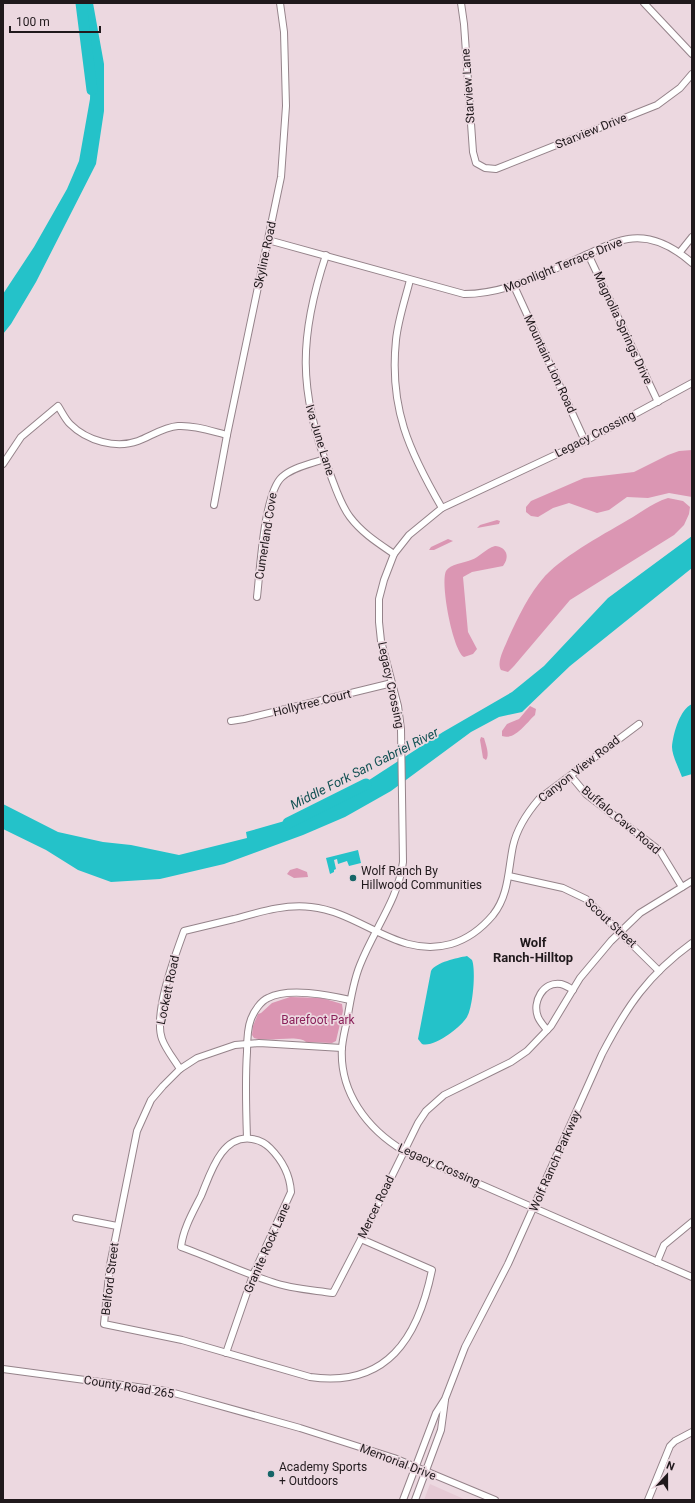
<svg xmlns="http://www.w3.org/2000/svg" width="695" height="1503" font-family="Roboto,sans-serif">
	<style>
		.built { fill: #e6cad5 }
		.green { fill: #db96b3 }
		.water { fill: #24c2c9 }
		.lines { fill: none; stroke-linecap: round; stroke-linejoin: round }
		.river { stroke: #24c2c9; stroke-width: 11 }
		.minor-casing { stroke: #95838a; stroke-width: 8 }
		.minor { stroke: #fff; stroke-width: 6 }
		.poi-dot { fill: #166568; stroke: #ecd8e0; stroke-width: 1.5 }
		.labels { text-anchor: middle; stroke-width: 3.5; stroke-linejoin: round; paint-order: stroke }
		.street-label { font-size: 12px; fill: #20191c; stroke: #ecd8e0 }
		.poi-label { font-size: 12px; fill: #20191c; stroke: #ecd8e0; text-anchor: start }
		.park-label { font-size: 12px; fill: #8b215a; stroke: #ecd8e0 }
		.water-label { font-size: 13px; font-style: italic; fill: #145254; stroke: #ecd8e0 }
		.neighbourhood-label { font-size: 13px; font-weight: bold; fill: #20191c; stroke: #ecd8e0 }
	</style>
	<rect width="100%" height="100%" fill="#ecd8e0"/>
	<polygon class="built" points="430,1484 466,1500 424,1500"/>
	<g class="green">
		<polygon points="692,450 692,497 669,493 648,498 627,497 609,510 597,513 569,503 553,508 538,517 531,516 526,512 526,507 531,501 584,478 634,472 668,455 679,451"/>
		<path d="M668,498L683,501L690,507L689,514L684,525L674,535L570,600L514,666L508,672L501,670C496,662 505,647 508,639C518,617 529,594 545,576C566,554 606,533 633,517C644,510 655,502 668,498Z"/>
		<polygon points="497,520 500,521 499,524 477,528 480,525"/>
		<polygon points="448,539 453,541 434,550 429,550 431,547"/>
		<path d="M495,546C507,547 510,557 503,566L472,572L463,577L468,632L477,649L473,654L464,657C453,651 440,583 446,571C450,564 464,563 471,560C480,557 485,549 495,546Z"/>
		<path d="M530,706L536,709L535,715C527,722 515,741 502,736V731L507,724L519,719Z"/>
		<path d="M481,737L484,738C486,745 490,755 486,760L483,758L480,740Z"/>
		<polygon points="297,868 307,872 308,877 294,878 287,874 290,870"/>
		<path d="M290,997L322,998L342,1004L343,1011L336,1041L332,1043L306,1042C298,1034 268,1043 254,1038L252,1035L253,1026L258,1014L261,1013L272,1003Z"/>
	</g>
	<g class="water">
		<polygon points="76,3 93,3 104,64 104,111 96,164 36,282 11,324 3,334 3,294 34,247 67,189 79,161 90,99 91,60 84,29"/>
		<polygon points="692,536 692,568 570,666 522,712 499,717 471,732 391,791 345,817 303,835 224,864 160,879 111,882 78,870 46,850 3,829 3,804 58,832 103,842 131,845 179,855 247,838 246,832 309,814 343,797 443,732 512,692 544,666 608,598"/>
		<path d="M692,704V774L682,777C679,769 672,755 672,747C673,734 680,709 692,704Z"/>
		<polygon points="358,850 361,863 349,866 347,861 338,864 337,859 334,860 336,869 334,870 334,872 330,874 326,858"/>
		<path d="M467,956L472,960C476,970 473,1007 467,1017C461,1027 434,1048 422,1044L418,1039L431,971C436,962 457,958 467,956Z"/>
	</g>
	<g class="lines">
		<g class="river">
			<polyline points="81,3 92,90"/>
			<polyline points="288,823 366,784"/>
		</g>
		<defs>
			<g id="minor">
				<polyline points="461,3 464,24 473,152 476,163 485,168 496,169 657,105 680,88 692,74"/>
				<polyline points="644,3 692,54"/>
				<path d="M268,240L464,294C508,294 549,271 588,254C601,248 614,241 628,239C652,235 675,248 692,263"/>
				<polyline points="680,252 692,237"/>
				<polyline points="588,254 658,402"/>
				<path d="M326,255C299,336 298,391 329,471C335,486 340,504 350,517C362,533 378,543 394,554"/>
				<path d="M410,280C405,300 398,320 396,340C389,408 409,451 442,508"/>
				<polyline points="514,286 585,441"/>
				<path d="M692,383L585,441L442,508L409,535L394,554L384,580L379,599V622L381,641L398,706L401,729L403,862C398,900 374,929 360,965C353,982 350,1002 347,1021C345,1029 343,1038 342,1047C339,1092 367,1129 404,1151L692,1277"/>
				<path d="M3,464L21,437L58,406C62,412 65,419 70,424C87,441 116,449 138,441C151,436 164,427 178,426C194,425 211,431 227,435"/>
				<polyline points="214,505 227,435 281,177 286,106 284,32 280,3"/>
				<path d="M257,597C260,571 264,493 282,477C293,467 311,464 324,459"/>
				<polyline points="231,721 244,719 392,683"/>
				<polyline points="571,776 586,794 660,851 682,887"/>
				<polyline points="509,876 563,888 586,899 659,971"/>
				<path d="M547,1030C544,1026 540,1022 538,1017C532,1002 543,981 561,984C565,985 570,988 573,990"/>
				<path d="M342,1048L259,1043L235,1045L197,1058L180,1069L163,1086L151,1100L137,1131L110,1265L104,1324L182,1340L310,1377C387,1388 418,1338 432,1270L361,1239"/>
				<path d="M180,1069C174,1059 166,1050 162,1039C153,1013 175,956 184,931C201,927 218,923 234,919C260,912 284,904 311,907C361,912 398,959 451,944C468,939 482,928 493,915C509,895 508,870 513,846C517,828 527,813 539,799L639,724"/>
				<path d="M247,1138C246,1109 245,1081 247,1052C247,1041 247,1029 251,1019C254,1011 261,1001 268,998C289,987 328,995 350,1000"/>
				<polyline points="76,1218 117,1226"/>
				<polyline points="657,1262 664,1245 692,1222"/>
				<path d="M226,1353L253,1275L291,1192C290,1175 282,1160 270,1148C265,1143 259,1140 252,1139C221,1134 210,1175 201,1196C193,1212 183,1229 181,1247C212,1258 241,1272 272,1282C291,1289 313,1290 333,1293L361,1239L418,1123L426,1111L444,1095L511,1062L527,1051L551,1026L580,978L611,941L640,913L692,881"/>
				<polyline points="3,1369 167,1391 300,1428 394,1458 495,1500"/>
				<path d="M403,1500L436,1413L445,1399L465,1347L508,1264L602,1054C627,1006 648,975 692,943"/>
				<polyline points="415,1500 441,1430 445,1400"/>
				<polyline points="648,1500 670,1446 675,1441 692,1432"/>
			</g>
		</defs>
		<use href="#minor" class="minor-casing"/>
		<use href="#minor" class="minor"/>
	</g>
	<g class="poi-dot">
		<circle cx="353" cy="878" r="4"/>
		<circle cx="271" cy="1474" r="4"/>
	</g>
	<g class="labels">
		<g class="street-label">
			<text transform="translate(468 86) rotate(-94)" y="4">Starview Lane</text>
			<text transform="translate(591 131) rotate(-22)" y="4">Starview Drive</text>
			<text transform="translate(265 255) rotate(-78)" y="4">Skyline Road</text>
			<text transform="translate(563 265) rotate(-22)" y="4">Moonlight Terrace Drive</text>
			<text transform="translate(623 328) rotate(65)" y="4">Magnolia Springs Drive</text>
			<text transform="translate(550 364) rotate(65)" y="4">Mountain Lion Road</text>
			<text transform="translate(595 434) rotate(-27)" y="4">Legacy Crossing</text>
			<text transform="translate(320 440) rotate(73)" y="4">Iva June Lane</text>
			<text transform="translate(266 536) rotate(-81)" y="4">Cumerland Cove</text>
			<text transform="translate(391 685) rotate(78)" y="4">Legacy Crossing</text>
			<text transform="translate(312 703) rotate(-14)" y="4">Hollytree Court</text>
			<text transform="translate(579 769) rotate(-38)" y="4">Canyon View Road</text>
			<text transform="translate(621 820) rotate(40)" y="4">Buffalo Cave Road</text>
			<text transform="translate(611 923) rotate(43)" y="4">Scout Street</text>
			<text transform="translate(168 990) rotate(-78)" y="4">Lockett Road</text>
			<text transform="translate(555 1161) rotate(-66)" y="4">Wolf Ranch Parkway</text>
			<text transform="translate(439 1165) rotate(24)" y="4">Legacy Crossing</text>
			<text transform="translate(376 1207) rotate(-64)" y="4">Mercer Road</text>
			<text transform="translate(267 1248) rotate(-66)" y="4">Granite Rock Lane</text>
			<text transform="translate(110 1279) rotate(-83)" y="4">Belford Street</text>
			<text transform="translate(129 1387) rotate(9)" y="4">County Road 265</text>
			<text transform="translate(398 1462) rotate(21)" y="4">Memorial Drive</text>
		</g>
		<g class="poi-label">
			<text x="361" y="875">Wolf Ranch By<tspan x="361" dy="14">Hillwood Communities</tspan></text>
			<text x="279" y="1471">Academy Sports<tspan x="279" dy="14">+ Outdoors</tspan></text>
		</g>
		<g class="park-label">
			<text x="318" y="1024">Barefoot Park</text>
		</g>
		<g class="water-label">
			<text transform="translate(364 768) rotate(-27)" y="5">Middle Fork San Gabriel River</text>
		</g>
		<g class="neighbourhood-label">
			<text x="533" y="947">Wolf<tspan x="533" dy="15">Ranch-Hilltop</tspan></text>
		</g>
	</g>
	<rect width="695" height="1503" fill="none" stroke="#20191c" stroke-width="8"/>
	<g transform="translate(667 1475) rotate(21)" stroke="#ecd8e0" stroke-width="3" paint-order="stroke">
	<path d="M0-3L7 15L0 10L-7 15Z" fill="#20191c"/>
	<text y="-6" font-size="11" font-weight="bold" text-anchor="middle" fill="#20191c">N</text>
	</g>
	<path d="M10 26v6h90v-6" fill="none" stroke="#20191c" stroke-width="2"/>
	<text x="16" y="26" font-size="12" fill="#20191c" stroke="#ecd8e0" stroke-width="3" paint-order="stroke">100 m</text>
</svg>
